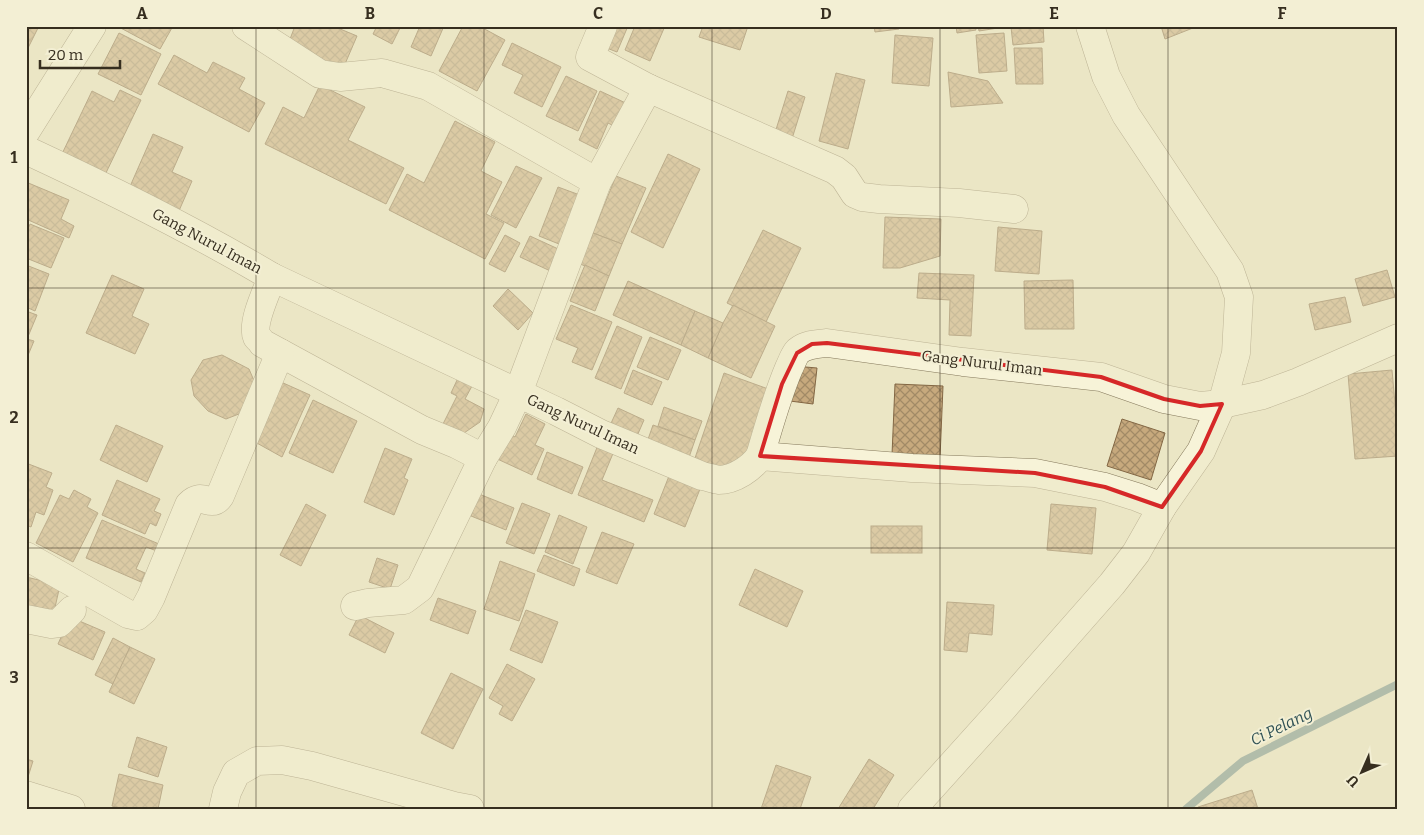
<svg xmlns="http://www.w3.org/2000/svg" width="1424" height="835" font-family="Bitter,serif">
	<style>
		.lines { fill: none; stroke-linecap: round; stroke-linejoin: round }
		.stream { stroke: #6e8c8a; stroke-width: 8 }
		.building { fill: url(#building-cross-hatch); stroke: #836744 }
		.minor-casing { stroke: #85795c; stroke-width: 29 }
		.minor { stroke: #f7f3d8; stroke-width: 28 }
		.marked { fill: none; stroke: #d62828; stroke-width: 4; stroke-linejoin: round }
		.grid { fill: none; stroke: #362e1f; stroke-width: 1; stroke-opacity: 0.55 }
		.labels { text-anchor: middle; stroke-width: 4; stroke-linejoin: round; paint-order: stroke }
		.street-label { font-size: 15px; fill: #362e1f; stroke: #f3efd4 }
		.water-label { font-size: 16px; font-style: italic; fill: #2f5155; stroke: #f3efd4 }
		.neatline { fill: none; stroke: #362e1f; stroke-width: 2 }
		.grid-label { font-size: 16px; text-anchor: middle; font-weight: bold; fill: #362e1f }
	</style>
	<defs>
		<pattern id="building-cross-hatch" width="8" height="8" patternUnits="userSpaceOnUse" patternTransform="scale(1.25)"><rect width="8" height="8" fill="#c7a97d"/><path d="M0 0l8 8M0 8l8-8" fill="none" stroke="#a28a66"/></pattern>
	</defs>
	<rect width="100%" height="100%" fill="#ebe6c5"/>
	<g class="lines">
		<polyline class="stream" points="1186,809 1243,761 1398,684"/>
	</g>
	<g class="building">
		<polygon points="26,26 39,26 27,50 26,50"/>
		<polygon points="117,26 173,26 160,49"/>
		<polygon points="295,26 333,26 357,36 342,71 287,47"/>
		<polygon points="377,26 401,26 392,44 373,34"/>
		<polygon points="420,26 444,26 431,56 411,47"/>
		<polygon points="463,26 479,26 505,40 477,91 439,71"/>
		<polygon points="612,26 628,26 617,52 604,47"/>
		<polygon points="635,26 665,26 650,61 625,50"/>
		<polygon points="703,26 748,26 740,50 699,37"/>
		<polygon points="874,26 898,26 899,29 875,32"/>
		<polygon points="956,26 975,26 976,30 957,33"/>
		<polygon points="978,26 1004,26 1004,27 979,31"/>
		<polygon points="1043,26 1044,42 1013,45 1011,27"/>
		<polygon points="1161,26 1198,26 1165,39"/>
		<polygon points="119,33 161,54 141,95 98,74"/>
		<polygon points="1004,33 1007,71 979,73 976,35"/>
		<polygon points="895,35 933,38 929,86 892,83"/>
		<polygon points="512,43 561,67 542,107 514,93 523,75 502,65"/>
		<polygon points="1014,48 1042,48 1043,84 1016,84"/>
		<polygon points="174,55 207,73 213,62 245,78 239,89 265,103 249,132 158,84"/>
		<polygon points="948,72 988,81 1003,103 951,107"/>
		<polygon points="836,73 865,80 848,149 819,141"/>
		<polygon points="566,76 597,91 578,131 546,116"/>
		<polygon points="320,85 365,107 348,140 404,168 386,204 265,144 283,107 304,118"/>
		<polygon points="120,90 141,100 104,177 61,156 92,91 114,102"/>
		<polygon points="600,91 630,105 620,129 608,123 597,149 579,140"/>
		<polygon points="788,91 805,97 791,142 774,136"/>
		<polygon points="455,121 495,142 481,171 502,182 486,214 504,223 485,259 389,210 407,174 424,183"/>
		<polygon points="153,134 183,147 172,172 192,181 178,213 128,191"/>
		<polygon points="668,154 700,169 663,248 631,232"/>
		<polygon points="516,166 542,178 516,228 491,215"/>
		<polygon points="616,176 646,188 622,244 593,233"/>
		<polygon points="26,182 69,200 61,219 74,226 69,238 26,219"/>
		<polygon points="558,187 588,198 569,248 539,236"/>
		<polygon points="885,217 941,219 940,256 900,268 883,268"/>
		<polygon points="30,224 64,238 51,268 26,258 26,234"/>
		<polygon points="998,227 1042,231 1039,274 995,271"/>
		<polygon points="763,230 801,248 766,322 727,303"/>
		<polygon points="593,233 622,244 609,276 573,261 583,236 591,239"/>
		<polygon points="505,235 520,243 505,272 489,264"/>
		<polygon points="530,236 567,253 557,274 520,257"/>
		<polygon points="26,265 49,274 35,311 26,307"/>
		<polygon points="585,265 609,276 595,311 570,301"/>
		<polygon points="1387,270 1395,297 1363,306 1355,279"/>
		<polygon points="919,273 974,275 971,336 949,335 950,300 917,298"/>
		<polygon points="112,275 144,289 132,316 149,324 135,354 86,333"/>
		<polygon points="1073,280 1074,329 1025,329 1024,281"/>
		<polygon points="628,281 695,311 681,345 613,315"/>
		<polygon points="508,289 533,313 518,330 493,306"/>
		<polygon points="1345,297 1351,322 1315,330 1309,304"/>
		<polygon points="571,305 612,322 592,370 572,362 578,348 556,339"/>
		<polygon points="733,305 775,326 751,378 708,358 723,323"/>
		<polygon points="26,311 37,315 27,339 34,341 26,360"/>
		<polygon points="695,311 723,323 708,358 681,345"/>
		<polygon points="617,326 642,337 621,389 595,378"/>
		<polygon points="650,337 681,350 668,380 637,367"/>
		<polygon points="222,355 249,369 255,383 244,412 226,419 208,411 194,396 191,380 203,360"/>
		<polygon points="794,366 817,368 813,404 790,401"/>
		<polygon points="633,370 662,382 652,405 624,393"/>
		<polygon points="1392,370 1398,437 1398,456 1355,459 1348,374"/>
		<polygon points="724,373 771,390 745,462 723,474 694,461"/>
		<polygon points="458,378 472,386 465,399 484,409 480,422 464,433 443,424 457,396 451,393"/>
		<polygon points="281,382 310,395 282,457 246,437"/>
		<polygon points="895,384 943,386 940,458 892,455"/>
		<polygon points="313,400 357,421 333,473 289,453"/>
		<polygon points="664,407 702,421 695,440 658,426"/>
		<polygon points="618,408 644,420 634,443 607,432"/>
		<polygon points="526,414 545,424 535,445 544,449 532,475 493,457 505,431 515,437"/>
		<polygon points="1122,419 1165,433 1151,480 1107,466"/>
		<polygon points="116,425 163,446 147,482 100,460"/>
		<polygon points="653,425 695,440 687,463 645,448"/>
		<polygon points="598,445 614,451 602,480 653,500 644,522 578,495"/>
		<polygon points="385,448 412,459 404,478 408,480 394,515 364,502"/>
		<polygon points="547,452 583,467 572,494 537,479"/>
		<polygon points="26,463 52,473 46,487 53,490 44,515 36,512 31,527 26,525"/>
		<polygon points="671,471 702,484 685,527 654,514"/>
		<polygon points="117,480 160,499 154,511 161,514 156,526 150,523 145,534 102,515"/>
		<polygon points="74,490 91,499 87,507 98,513 73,562 36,543 60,495 69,499"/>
		<polygon points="479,494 514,508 506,530 471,516"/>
		<polygon points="522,503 550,514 534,554 506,543"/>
		<polygon points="306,504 326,515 301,566 280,555"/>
		<polygon points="1051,504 1096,508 1092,554 1047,550"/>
		<polygon points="559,515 587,527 573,564 545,552"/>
		<polygon points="102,520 159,544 157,551 146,547 136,569 145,573 141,582 86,558"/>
		<rect x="871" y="526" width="51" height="27"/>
		<polygon points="602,532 634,544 617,584 586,572"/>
		<polygon points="544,555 580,569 574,586 537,571"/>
		<polygon points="377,558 398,565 390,589 369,582"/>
		<polygon points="500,561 535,574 519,621 484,609"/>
		<polygon points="755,569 803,591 787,627 739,605"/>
		<polygon points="26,577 60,585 54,612 26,605"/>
		<polygon points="438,598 476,611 468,634 430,620"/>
		<polygon points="947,602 994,605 992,635 969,633 967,652 944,650"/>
		<polygon points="526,610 558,622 542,663 510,650"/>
		<polygon points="359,615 394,633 385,653 349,635"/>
		<polygon points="70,617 105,632 93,660 58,644"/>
		<polygon points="113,638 130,647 113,684 95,675"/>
		<polygon points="130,647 155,659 134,704 109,692"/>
		<polygon points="507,664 535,679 512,721 499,714 503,706 489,698"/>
		<polygon points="451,673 483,689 453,749 421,733"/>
		<polygon points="137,737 167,747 158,777 128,767"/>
		<polygon points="26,759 33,761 27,780 26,780"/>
		<polygon points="869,759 894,775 873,809 838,809"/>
		<polygon points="776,765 811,777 800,809 761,809"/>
		<polygon points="119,774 163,785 158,809 124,809 112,806"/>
		<polygon points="1252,790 1258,809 1200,809 1198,807"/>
	</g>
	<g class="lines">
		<defs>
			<g id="minor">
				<polyline points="246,26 320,74 340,77 382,73 428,86 597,182"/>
				<polyline points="603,26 590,57 648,88 835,170 844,177 855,194 862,197 879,199 959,203 1014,209"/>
				<polyline points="26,131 92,26"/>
				<path d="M26,150C110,189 193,230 272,277C267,291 251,323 257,337C259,339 261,341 262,343L422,430L456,444L483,458L502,427L518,393L597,182L648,88"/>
				<path d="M272,277L556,411L601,434L702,476C708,477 713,479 719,480C734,480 752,468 760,456C769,426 777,396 789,368C792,362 794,355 798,351C807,344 817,344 827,343L963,362L1101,377L1164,399L1200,406L1222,404L1263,395L1298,382L1398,338"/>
				<polyline points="760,456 912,468 1035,473 1105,487 1137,497 1162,507"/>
				<path d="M26,556L128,614L137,616L144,610L151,597L189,505C203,490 211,510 220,496L280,353"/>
				<polyline points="355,606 368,603 404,600 420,588 483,458"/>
				<polyline points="26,619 51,624 59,623 72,610"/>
				<polyline points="26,795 71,809"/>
				<polyline points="223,809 227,792 236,773 257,761 282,760 312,766 454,806 470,809"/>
				<polyline points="912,809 1004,707 1112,584 1136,553 1162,507 1201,451 1222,404 1236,353 1239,297 1230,271 1126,115 1106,76 1090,26"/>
			</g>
		</defs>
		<use href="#minor" class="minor-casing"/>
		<use href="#minor" class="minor"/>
	</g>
	<path d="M0 0H1424V835H0ZM827,343L1101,377L1164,399L1200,406L1222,404L1201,451L1162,507L1105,487L1035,473L760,456L782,384L797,353L812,344Z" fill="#ebe6c5" fill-opacity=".55" fill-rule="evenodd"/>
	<path class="marked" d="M827,343L1101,377L1164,399L1200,406L1222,404L1201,451L1162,507L1105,487L1035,473L760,456L782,384L797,353L812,344Z"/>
	<path class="grid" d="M256,26V809M484,26V809M712,26V809M940,26V809M1168,26V809M26,288H1398M26,548H1398"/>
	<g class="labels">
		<g class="street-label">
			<text transform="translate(207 241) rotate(28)" y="5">Gang Nurul Iman</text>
			<text transform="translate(982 363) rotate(7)" y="5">Gang Nurul Iman</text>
			<text transform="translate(583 424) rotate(25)" y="5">Gang Nurul Iman</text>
		</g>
		<g class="water-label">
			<text transform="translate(1281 726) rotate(-26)" y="6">Ci Pelang</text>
		</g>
	</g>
	<rect width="1424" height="835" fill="none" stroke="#f3efd4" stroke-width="55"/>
	<g transform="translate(1362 772) rotate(225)" stroke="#f3efd4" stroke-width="4" paint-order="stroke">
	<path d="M0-4L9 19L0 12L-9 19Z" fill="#362e1f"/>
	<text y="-8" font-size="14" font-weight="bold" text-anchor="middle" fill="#362e1f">U</text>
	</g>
	<path d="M40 60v8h80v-8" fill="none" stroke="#362e1f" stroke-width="2.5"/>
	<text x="48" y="60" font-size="15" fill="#362e1f" stroke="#f3efd4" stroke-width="4" paint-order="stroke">20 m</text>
	<rect x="28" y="28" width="1368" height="780" class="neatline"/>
	<g class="grid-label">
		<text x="142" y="19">A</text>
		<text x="370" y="19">B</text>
		<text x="598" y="19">C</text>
		<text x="826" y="19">D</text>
		<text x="1054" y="19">E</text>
		<text x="1282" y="19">F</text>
		<text x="14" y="163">1</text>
		<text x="14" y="423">2</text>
		<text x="14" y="683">3</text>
	</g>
</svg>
